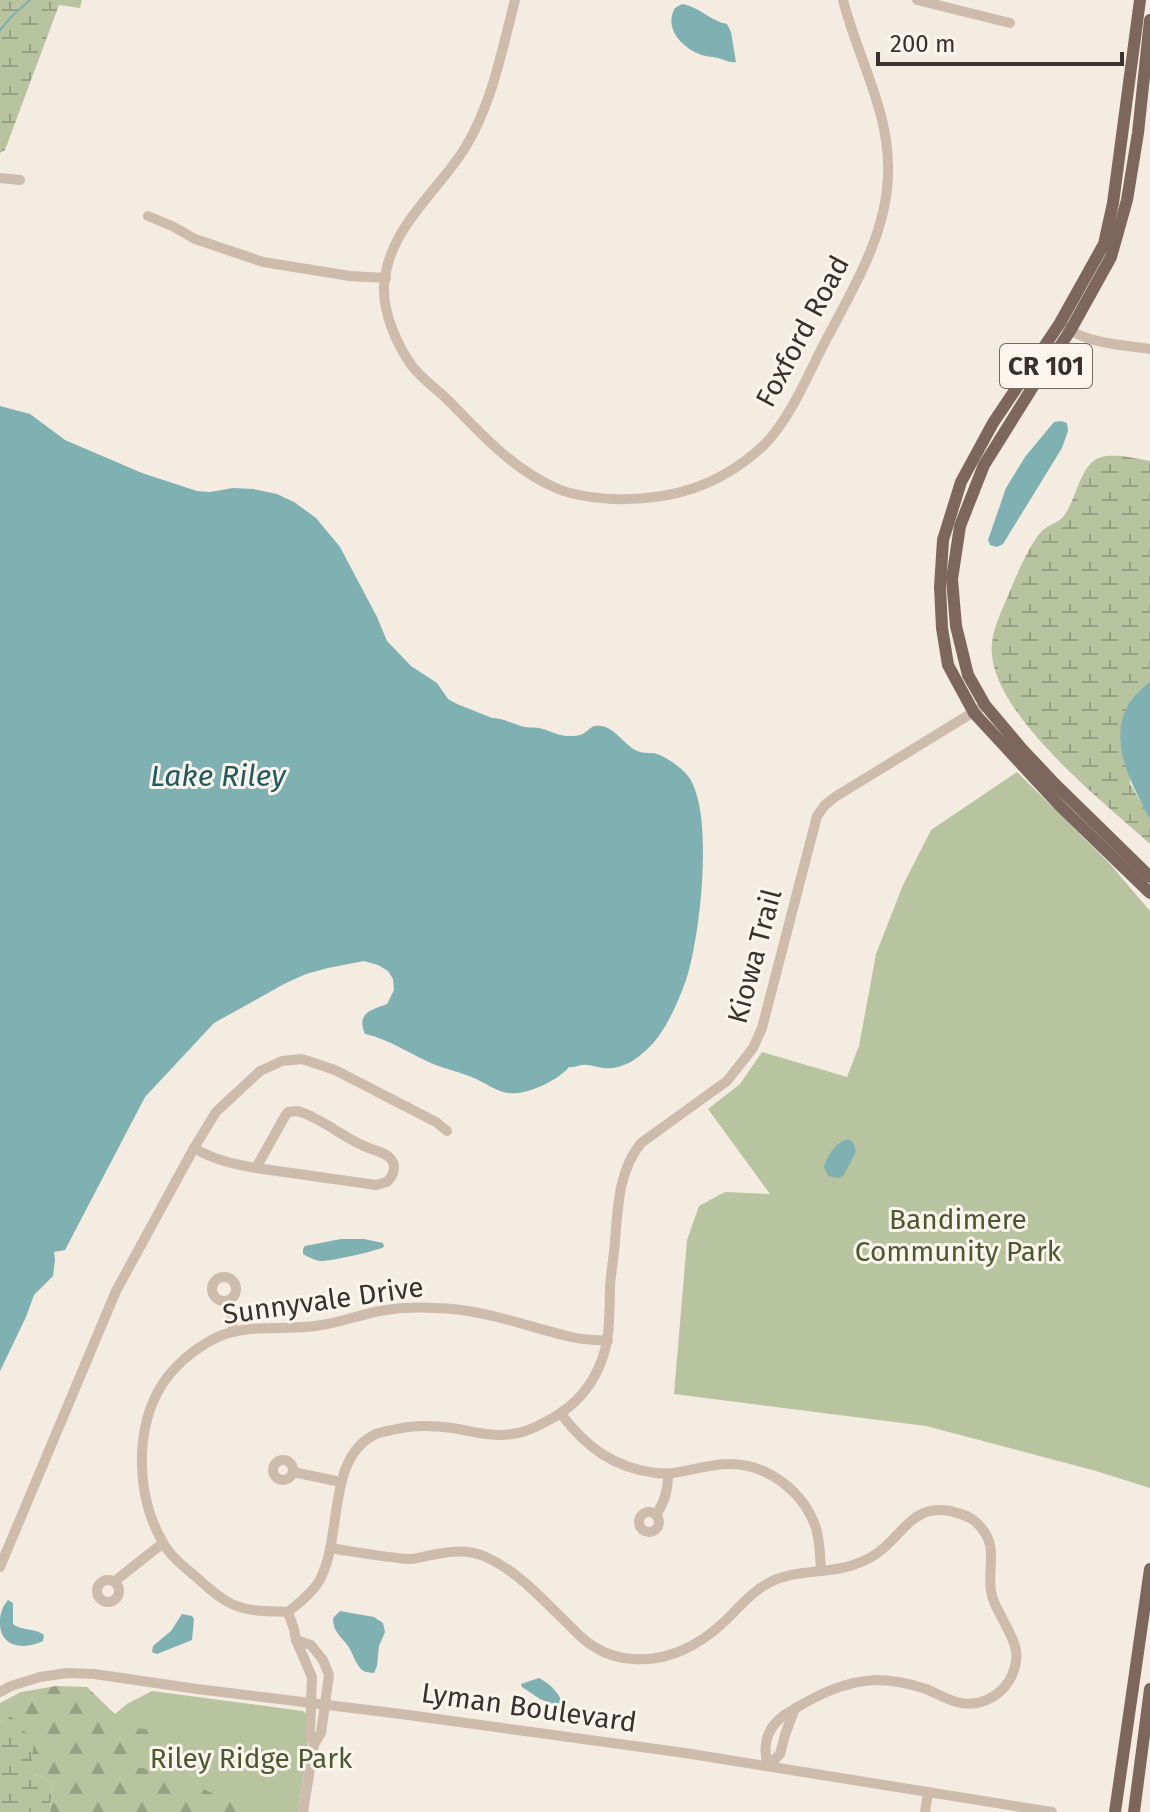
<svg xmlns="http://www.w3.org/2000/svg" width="1150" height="1812" font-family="'Fira Sans',sans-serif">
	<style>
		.green { fill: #b8c4a0 }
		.forest { fill: url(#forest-firs) }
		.wetland { fill: url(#wetland-marsh) }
		.water { fill: #7fb0b2 }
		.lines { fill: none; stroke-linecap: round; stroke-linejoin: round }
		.stream { stroke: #7fb0b2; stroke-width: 2 }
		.minor { stroke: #cdbbac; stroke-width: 10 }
		.major { stroke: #7d675c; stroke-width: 12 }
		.labels { text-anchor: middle; stroke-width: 6; stroke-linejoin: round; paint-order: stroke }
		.shield { fill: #fbf5ee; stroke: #756b66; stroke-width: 2 }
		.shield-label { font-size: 26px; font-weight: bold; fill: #3b302b }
		.street-label { font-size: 28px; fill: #3b302b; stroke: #fbf5ee }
		.park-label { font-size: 28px; fill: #4a5a2e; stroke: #fbf5ee }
		.water-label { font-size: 30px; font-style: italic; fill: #1f5a5e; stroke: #fbf5ee }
	</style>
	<defs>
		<pattern id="forest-firs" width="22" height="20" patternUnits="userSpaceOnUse" patternTransform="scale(2)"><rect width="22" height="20" fill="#b8c4a0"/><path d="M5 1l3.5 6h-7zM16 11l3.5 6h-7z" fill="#97a083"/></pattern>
		<pattern id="wetland-marsh" width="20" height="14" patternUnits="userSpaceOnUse" patternTransform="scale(2)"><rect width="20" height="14" fill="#b8c4a0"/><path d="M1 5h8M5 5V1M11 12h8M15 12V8" fill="none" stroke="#97a083"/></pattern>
	</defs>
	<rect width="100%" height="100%" fill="#f4ebe1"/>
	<g class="green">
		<polygon points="1017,772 1110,864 1150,911 1150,1488 1096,1471 926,1426 674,1394 687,1240 699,1206 725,1192 770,1194 708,1109 740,1084 762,1052 847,1077 859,1046 876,954 903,885 931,830"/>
		<polygon points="152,1691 303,1711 306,1714 308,1747 298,1812 223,1812 112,1768 104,1750 110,1718 127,1704"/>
	</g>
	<polygon class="forest" points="56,1686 87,1687 118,1717 113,1732 111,1746 133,1728 146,1729 155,1736 155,1744 153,1751 132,1758 127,1766 148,1769 168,1768 187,1777 204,1789 233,1804 241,1812 50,1812 52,1782 30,1772 11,1716 0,1723 0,1703 21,1692"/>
	<g class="wetland">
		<polygon points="0,0 82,0 80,8 59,5 5,150 0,153"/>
		<path d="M1123,456L1150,461V681L1130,702V783L1150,819V844C1105,803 984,709 992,643C994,625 1003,608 1010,591C1016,576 1030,544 1041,532C1046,526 1055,524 1061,519C1077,503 1078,466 1099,458C1105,455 1116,456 1123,456Z"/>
		<polygon points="11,1716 34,1742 30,1772 52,1782 50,1812 0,1812 0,1723"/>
	</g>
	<g class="water">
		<path d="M682,4C700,7 710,21 727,24L731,32L736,62C729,63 725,60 718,58C711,56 705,57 699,54C680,46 664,27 675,8Z"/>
		<path d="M0,406L30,414L65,440L142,473L197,491L210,492L233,488L253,489L277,494L294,502L316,518L340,547L377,617L387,641L411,666L437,683L448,699L457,704L492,718C502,718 511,723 521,726C526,728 533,727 539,728C549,730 558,736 568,736C570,736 578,736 580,735C589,732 590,724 601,726C615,728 623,743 635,750C641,753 646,753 653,753C664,755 681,767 688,776C715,811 700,939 686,980C677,1005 664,1036 643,1053C633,1062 618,1070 604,1068C598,1068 593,1065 587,1065C580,1064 576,1068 569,1067C559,1080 525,1096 508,1093C497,1092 484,1082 474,1078C460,1072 446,1069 433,1064C410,1054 389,1039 365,1034C356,1013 371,1010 387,1004L394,990L393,979L388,971L378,965L364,961L328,968L306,974L286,983L214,1023L145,1097L65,1250L54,1252L55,1260L53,1276L34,1295L26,1317L0,1371Z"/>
		<polygon points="1061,421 1067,423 1068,431 1062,448 1003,544 997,547 990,545 988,540 1006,488 1025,457 1054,422"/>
		<path d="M1150,681V819C1145,812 1142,804 1138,796C1124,768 1112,735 1128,705C1133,696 1143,688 1150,681Z"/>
		<path d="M848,1139L853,1142L856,1152L843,1176L838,1178L828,1176L824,1167C827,1155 836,1142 848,1139Z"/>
		<path d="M341,1239H364L383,1243L384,1247C376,1251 328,1262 320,1261C314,1260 308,1257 303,1254V1249L305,1246Z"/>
		<path d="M8,1600L13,1603V1624C22,1631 35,1628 44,1635L43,1641C25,1650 0,1648 0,1623C0,1614 2,1607 8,1600Z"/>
		<path d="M340,1611L374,1617L383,1623L385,1632L379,1646L377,1666L374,1673C367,1672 366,1673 361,1669C355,1663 353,1653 348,1646C341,1636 333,1632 333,1618Z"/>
		<polygon points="182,1614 192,1616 194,1619 192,1640 157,1654 152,1652 153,1646 171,1631"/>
		<path d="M539,1678C549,1683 561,1694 562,1705L560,1707L540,1699L522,1687L521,1684Z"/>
	</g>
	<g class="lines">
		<polyline class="stream" points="0,30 13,15 30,0"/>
		<g class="minor">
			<path d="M515,0C502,50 492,104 465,148C436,194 387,229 384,287C383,313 397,345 412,366C422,379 438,390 450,402C481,434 514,470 556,488C574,496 594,498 613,499C671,501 720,486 763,446C790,420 808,374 826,340C853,289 886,235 888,176C891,114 858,59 843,0"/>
			<polyline points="917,0 1010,23"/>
			<polyline points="0,178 20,180"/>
			<polyline points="148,216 172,226 195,239 263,262 350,276 386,278"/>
			<path d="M1065,327C1089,344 1122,345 1150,349"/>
			<path d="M194,1148C214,1160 233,1164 256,1168L376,1185L387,1182C393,1176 397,1167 391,1159C385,1151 370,1150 362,1145C340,1135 321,1118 298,1111L288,1112L285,1116L256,1168"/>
			<circle cx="224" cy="1289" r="12"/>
			<polyline points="227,1301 234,1332"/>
			<path d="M608,1341C596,1340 583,1340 571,1337C526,1326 483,1309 435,1308C417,1307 397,1308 380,1311C358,1315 337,1324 315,1326C279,1331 240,1322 208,1342C191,1352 174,1367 163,1383C134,1428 136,1495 162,1541C169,1555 183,1566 195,1576C206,1586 220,1599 234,1605C251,1612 270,1611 288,1612C299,1603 310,1595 318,1583C344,1540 325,1460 374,1435C379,1432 386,1431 392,1430C411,1425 432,1425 452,1428C476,1432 493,1438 518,1433C530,1431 541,1424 551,1419C569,1409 584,1395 594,1377C611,1347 609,1322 610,1289C610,1277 613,1264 614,1252C618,1215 616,1174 641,1143L727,1081L753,1048L762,1028L817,816L825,805L835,797L985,705"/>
			<path d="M561,1414C586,1447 614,1468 656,1473C680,1476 704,1464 728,1464C767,1463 804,1492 816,1528C820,1542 820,1556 821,1570"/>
			<circle cx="283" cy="1470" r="10"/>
			<polyline points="293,1472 341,1482"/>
			<circle cx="649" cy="1522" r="10"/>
			<path d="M656,1515C665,1501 668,1490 668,1474"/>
			<path d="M330,1548C356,1552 382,1557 408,1559C417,1559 424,1556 432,1555C451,1551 468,1549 486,1557C519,1572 544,1601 570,1626C577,1633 584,1641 593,1646C605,1654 618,1658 633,1659C668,1662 700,1645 725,1621C739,1608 749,1594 765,1585C793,1568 824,1575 853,1565C862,1562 873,1557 880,1551C904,1533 913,1504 950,1511C959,1513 970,1516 977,1523C1000,1546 987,1564 991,1591C992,1598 996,1607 1000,1614C1012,1638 1025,1653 1009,1681C998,1698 977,1708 957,1702C945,1699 935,1692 923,1688C907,1683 892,1680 876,1680C845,1681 817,1695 791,1711C769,1723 761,1742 768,1766"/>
			<polyline points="0,1567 116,1291 194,1148 216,1112 260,1071 282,1061 302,1059 335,1070 436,1122 447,1131"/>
			<circle cx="108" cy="1591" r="11"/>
			<polyline points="115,1581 163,1543"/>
			<polyline points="288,1612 294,1629 296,1640 312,1677 310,1733 314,1744"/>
			<polyline points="296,1640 311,1645 323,1660 329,1675 321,1733 314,1744 303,1812"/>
			<polyline points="0,1692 11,1686 40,1677 67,1673 94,1674 197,1689 401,1714 685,1753 1052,1812"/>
			<polyline points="768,1766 780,1754 785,1735 795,1708"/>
			<polyline points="925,1812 928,1792"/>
		</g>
		<g class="major">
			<polyline points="1140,0 1113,203 1104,244 1060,323 993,423 961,482 943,540 940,587 942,628 948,665 974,713 1061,807 1150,893"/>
			<polyline points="1150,20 1138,133 1127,200 1111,257 1070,331 1034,385 984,465 960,526 952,579 956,626 968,675 985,705 1022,749 1055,784 1150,877"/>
			<polyline points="1115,1812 1150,1569"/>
			<polyline points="1134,1812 1150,1689"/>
		</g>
	</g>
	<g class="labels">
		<rect class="shield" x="1000" y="344" width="92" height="44" rx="6"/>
		<g class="shield-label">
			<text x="1046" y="375">CR 101</text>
		</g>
		<g class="street-label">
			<text transform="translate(802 331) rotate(-62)" y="10">Foxford Road</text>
			<text transform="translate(754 956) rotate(-75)" y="10">Kiowa Trail</text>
			<text transform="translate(323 1300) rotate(-8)" y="10">Sunnyvale Drive</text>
			<text transform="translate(529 1707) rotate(8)" y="10">Lyman Boulevard</text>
		</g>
		<g class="park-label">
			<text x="958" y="1229">Bandimere<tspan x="958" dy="32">Community Park</tspan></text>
			<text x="251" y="1768">Riley Ridge Park</text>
		</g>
		<g class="water-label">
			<text x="218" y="786">Lake Riley</text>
		</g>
	</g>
	<path d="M878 52v12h244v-12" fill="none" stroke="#3b302b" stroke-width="4"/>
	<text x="890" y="52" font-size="24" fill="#3b302b" stroke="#fbf5ee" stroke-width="6" paint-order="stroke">200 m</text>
</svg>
